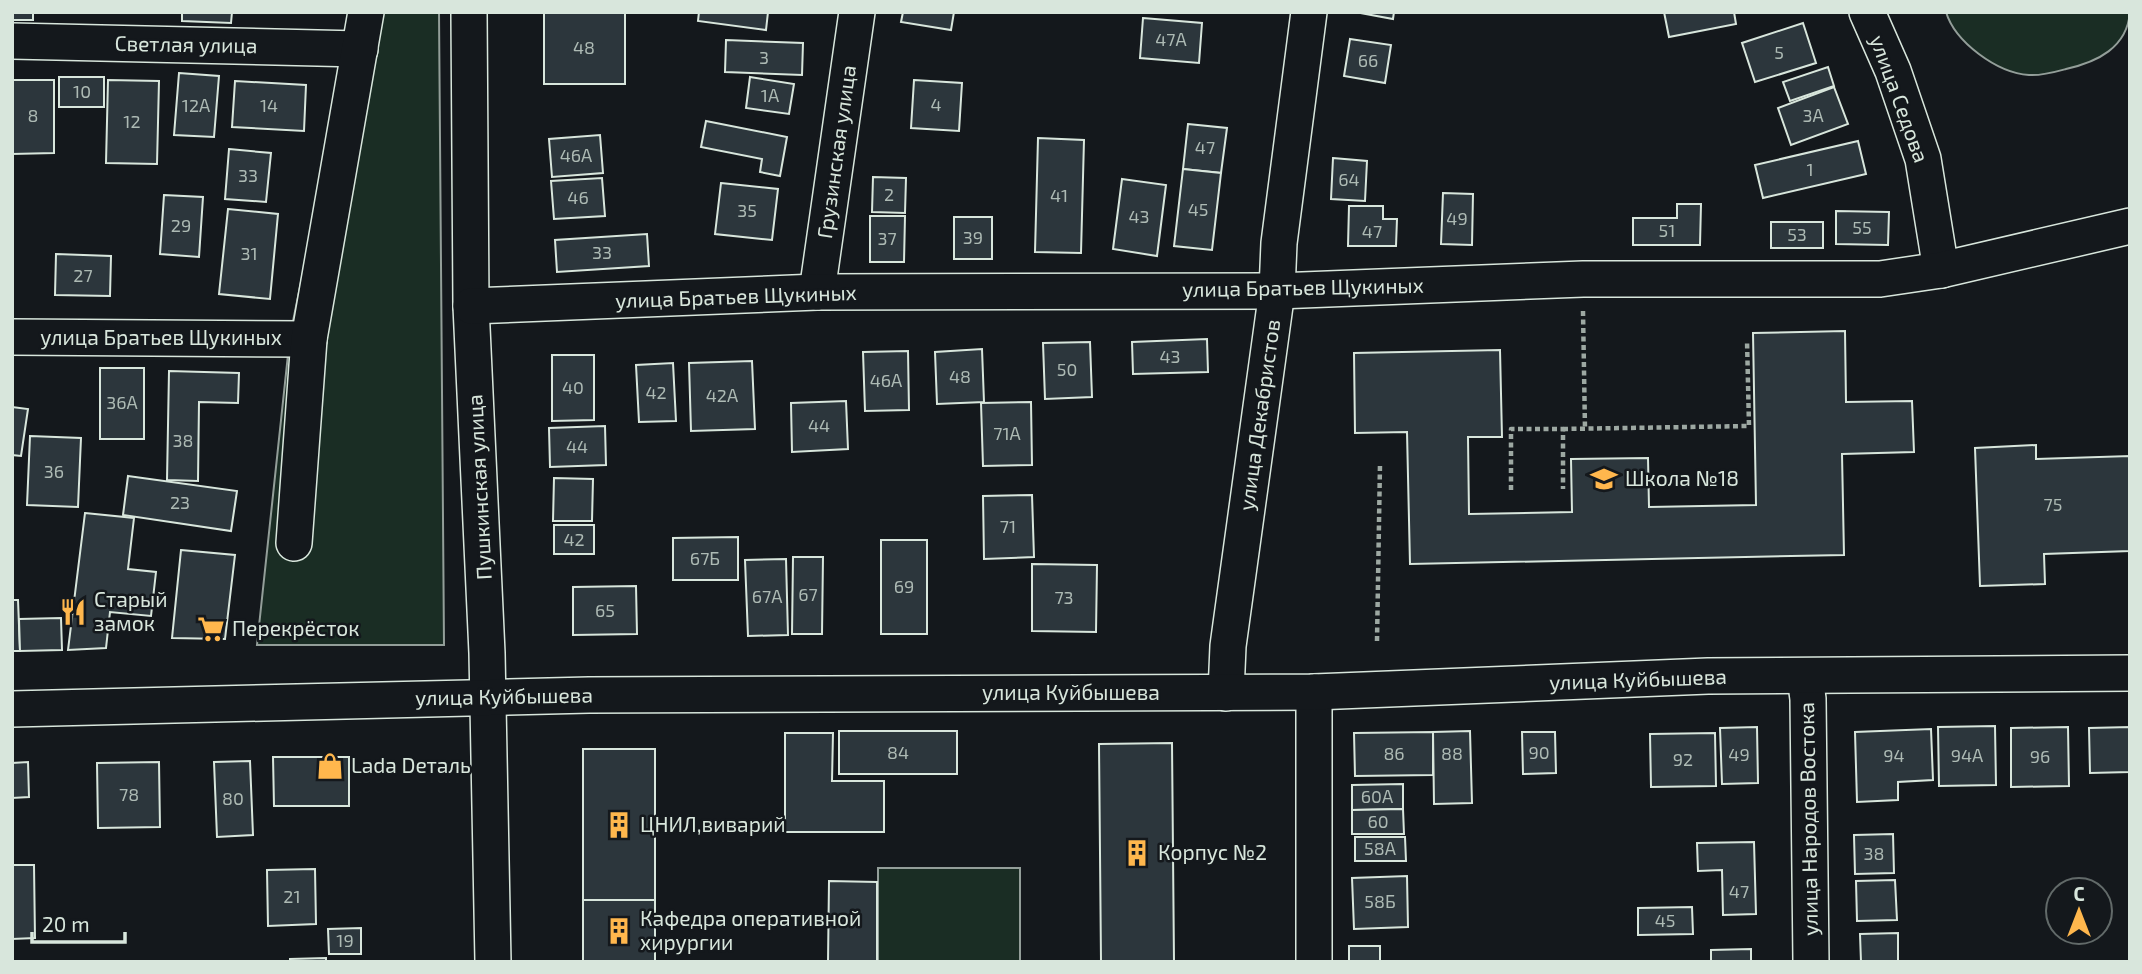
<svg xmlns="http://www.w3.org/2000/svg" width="2142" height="974" font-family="'Exo 2',sans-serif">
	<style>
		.green { fill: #1a2d24; stroke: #939e99; stroke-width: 2 }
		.building { fill: #2c363c; stroke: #d8e6dc; stroke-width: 2 }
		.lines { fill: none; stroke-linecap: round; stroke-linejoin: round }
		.minor-casing { stroke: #d8e6dc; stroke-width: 38 }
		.path { stroke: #9da8a2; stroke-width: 4.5; stroke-dasharray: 5 3.5; stroke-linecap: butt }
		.minor { stroke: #14181c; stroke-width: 35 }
		.labels { text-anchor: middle; stroke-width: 5; stroke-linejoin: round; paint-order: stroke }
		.number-label { font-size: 18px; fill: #adbab4 }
		.street-label { font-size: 21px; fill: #d8e6dc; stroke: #14181c }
		.poi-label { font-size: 21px; fill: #d8e6dc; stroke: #14181c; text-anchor: start }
	</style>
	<rect width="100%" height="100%" fill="#14181c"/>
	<g class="green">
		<polygon points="356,12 439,12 444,645 257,645 290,336"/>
		<path d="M1946,12H2130C2127,48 2097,62 2066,69C2055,72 2041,76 2029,75C1997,73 1955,42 1946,12Z"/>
		<rect x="878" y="868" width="142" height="94"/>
	</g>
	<g class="building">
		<rect x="12" y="12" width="21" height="8"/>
		<polygon points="182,12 232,12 231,23 182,21"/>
		<polygon points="699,12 768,12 766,30 698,21"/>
		<polygon points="903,12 954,12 951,30 901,22"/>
		<polygon points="1355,12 1394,12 1393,19"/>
		<polygon points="1664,12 1734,12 1736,24 1669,37"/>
		<rect x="544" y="13" width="81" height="71"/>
		<polygon points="1143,18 1202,23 1199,63 1140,58"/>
		<polygon points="1803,23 1816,63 1755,82 1742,43"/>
		<polygon points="1350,39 1391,45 1385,83 1344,76"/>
		<polygon points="726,40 803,43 802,75 725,72"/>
		<polygon points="1828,67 1834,86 1790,101 1783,82"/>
		<polygon points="179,73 219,76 214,137 174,135"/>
		<rect x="59" y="77" width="45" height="30"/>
		<polygon points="750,77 794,84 789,114 746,108"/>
		<polygon points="12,80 54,80 54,153 12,154"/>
		<polygon points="108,80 159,81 157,164 106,163"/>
		<polygon points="914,80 962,83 959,131 911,128"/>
		<polygon points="235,81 306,85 304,131 232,127"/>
		<polygon points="1834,87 1848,124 1791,145 1778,108"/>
		<polygon points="706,121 787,137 780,176 760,172 762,159 701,147"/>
		<polygon points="1188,124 1227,128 1221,173 1183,169"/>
		<polygon points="600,135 603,173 552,177 549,139"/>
		<polygon points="1038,138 1084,140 1081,253 1035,252"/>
		<polygon points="1858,141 1866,174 1763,198 1755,165"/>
		<polygon points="229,149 271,153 266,202 225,199"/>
		<polygon points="1333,158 1367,161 1365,201 1331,199"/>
		<polygon points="1183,169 1221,173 1212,250 1174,246"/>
		<polygon points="873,177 906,178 905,213 872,212"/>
		<polygon points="602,178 605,216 554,219 551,181"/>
		<polygon points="1122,179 1166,185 1157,256 1113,249"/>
		<polygon points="721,183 778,189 772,240 715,234"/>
		<polygon points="1443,193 1473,194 1472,245 1441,244"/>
		<polygon points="164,195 203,197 199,257 160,254"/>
		<polygon points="1677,204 1701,204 1700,245 1633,245 1633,218 1677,218"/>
		<polygon points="1349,206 1383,206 1383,219 1397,219 1396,246 1348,246"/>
		<polygon points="228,209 278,214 270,299 219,294"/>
		<polygon points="1836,211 1889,212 1888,245 1836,244"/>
		<polygon points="870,216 905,216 904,262 870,262"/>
		<rect x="954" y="217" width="38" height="42"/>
		<rect x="1771" y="222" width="52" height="26"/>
		<polygon points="647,234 649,266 557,272 555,240"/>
		<polygon points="56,254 111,256 110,296 55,295"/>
		<polygon points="1845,331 1846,402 1912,401 1914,452 1842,454 1844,555 1410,564 1407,432 1355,433 1354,353 1500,350 1502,437 1468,437 1469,514 1572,512 1571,459 1648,458 1649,507 1756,505 1753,333"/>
		<polygon points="1207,339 1208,372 1133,374 1132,342"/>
		<polygon points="1090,342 1092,397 1045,399 1043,343"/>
		<polygon points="982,349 984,402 937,404 935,352"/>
		<polygon points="908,351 909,410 865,411 863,352"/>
		<polygon points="552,355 594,355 594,420 552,421"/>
		<polygon points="752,361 755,429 691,431 689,363"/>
		<polygon points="673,363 676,421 639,422 636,365"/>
		<rect x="100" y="368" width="44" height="71"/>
		<polygon points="169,371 239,373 238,403 199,402 198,481 167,480"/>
		<polygon points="846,401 848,449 792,452 791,403"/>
		<polygon points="1031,402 1032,465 983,466 981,403"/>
		<polygon points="12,407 28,409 21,456 12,455"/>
		<polygon points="605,426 606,465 550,467 549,428"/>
		<polygon points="30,436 81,438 78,507 27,505"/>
		<polygon points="2036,445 2036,459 2130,456 2130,551 2044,554 2045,584 1980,586 1975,448"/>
		<polygon points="128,476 237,491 231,531 123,515"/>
		<polygon points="554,478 593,479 592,521 553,521"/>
		<polygon points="1032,495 1034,557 984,559 983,496"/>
		<polygon points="85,513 134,518 128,569 156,572 151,616 110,612 106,648 68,650"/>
		<rect x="554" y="525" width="40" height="29"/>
		<polygon points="738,537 738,580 673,580 673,538"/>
		<rect x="881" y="540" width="46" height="94"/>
		<polygon points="181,550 235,555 225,639 172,638"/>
		<polygon points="793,557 823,557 822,634 792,634"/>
		<polygon points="786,559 788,635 748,636 745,560"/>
		<polygon points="1032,564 1097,565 1096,632 1032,631"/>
		<polygon points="636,586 637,634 573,635 573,587"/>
		<polygon points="12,600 18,600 20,651 12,651"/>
		<polygon points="61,618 62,650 20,651 19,619"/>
		<polygon points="1995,726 1996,785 1939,786 1938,727"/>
		<polygon points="1757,727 1758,783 1722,784 1720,728"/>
		<polygon points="2068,727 2069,786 2011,787 2011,728"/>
		<polygon points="2130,727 2130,772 2090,773 2089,728"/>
		<polygon points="1931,729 1933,780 1898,782 1898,800 1857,802 1855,732"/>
		<rect x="839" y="731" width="118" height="43"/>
		<polygon points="1470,731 1472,803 1434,804 1433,732"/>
		<polygon points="1433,732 1433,775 1355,776 1354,733"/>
		<polygon points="1522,732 1555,732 1556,773 1523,774"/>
		<polygon points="785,733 833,733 832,781 884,781 884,832 785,832"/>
		<polygon points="1715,733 1716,786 1651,787 1650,734"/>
		<polygon points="1172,743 1174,962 1101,962 1099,744"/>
		<rect x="583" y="749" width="72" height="151"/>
		<polygon points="273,757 349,757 349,806 274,806"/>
		<polygon points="250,761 253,835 217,837 214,762"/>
		<polygon points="28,762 29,797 12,798 12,763"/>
		<polygon points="159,762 160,827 98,828 97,763"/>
		<polygon points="1403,784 1403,809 1352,810 1352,785"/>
		<polygon points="1403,809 1404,834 1352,834 1352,810"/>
		<polygon points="1893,834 1894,873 1855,874 1854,835"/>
		<polygon points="1355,837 1405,837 1406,861 1355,861"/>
		<polygon points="1754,842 1756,914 1723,915 1722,870 1698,871 1697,843"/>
		<polygon points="12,865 34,865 35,938 12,939"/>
		<polygon points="315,869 316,924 268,926 267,870"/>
		<polygon points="1407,876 1408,927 1354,929 1352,878"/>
		<polygon points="1895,880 1897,920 1857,921 1856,881"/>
		<polygon points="829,881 877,882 877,962 828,962"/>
		<rect x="583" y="900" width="72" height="62"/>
		<polygon points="1692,907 1693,934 1638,935 1638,908"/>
		<polygon points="361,928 361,954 329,954 328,929"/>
		<polygon points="1898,933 1898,962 1861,962 1860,934"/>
		<rect x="1349" y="946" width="31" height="16"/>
		<polygon points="1751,949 1751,962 1711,962 1711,950"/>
		<polygon points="326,958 326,962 290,962 290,959"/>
	</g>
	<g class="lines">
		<defs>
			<g id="minor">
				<polyline points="469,12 471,306 487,653 493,962"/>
				<polyline points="1867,12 1893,71 1923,159 1941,270"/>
				<polyline points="12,41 360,49"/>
				<polyline points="817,292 857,12"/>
				<polyline points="471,306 817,292 1277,291 1583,279 1880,279 1941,270 2130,226"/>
				<polyline points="12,337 309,339"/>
				<polyline points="294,543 309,339 366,12"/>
				<polyline points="1805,676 1808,699 1811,962"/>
				<polyline points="1314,692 1314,962"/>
				<polyline points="1226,693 1228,646 1277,291 1279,243 1309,12"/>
				<polyline points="12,709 589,695 1314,692 1708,676 2130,673"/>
			</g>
		</defs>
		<use href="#minor" class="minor-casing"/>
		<g class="path">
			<polyline points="1583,311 1585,429"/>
			<polyline points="1563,429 1749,426 1747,340"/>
			<polyline points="1511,490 1511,429 1563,429 1563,489"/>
			<polyline points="1377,641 1380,464"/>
		</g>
		<use href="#minor" class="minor"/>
	</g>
	<defs>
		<symbol id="school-bare" viewBox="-9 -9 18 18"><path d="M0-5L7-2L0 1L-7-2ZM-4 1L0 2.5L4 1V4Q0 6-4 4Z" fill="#ffb74d" stroke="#14181c" stroke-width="2.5" paint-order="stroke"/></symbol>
		<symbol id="restaurant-bare" viewBox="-9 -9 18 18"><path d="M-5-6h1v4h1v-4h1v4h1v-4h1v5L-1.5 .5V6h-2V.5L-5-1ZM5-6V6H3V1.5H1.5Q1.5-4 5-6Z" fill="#ffb74d" stroke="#14181c" stroke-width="2.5" paint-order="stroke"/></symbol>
		<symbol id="supermarket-bare" viewBox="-9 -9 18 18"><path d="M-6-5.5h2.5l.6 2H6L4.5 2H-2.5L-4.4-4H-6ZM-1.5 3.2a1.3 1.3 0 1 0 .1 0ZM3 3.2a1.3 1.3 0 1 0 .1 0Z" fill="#ffb74d" stroke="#14181c" stroke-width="2.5" paint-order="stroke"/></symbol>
		<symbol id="shop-bare" viewBox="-9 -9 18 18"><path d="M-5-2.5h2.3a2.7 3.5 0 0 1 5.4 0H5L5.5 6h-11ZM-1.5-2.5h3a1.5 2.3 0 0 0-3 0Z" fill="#ffb74d" stroke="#14181c" stroke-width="2.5" paint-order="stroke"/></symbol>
		<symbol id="building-bare" viewBox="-9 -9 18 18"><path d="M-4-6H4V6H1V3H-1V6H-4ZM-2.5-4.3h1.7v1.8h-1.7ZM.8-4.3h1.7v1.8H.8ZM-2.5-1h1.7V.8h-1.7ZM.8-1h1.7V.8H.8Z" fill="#ffb74d" stroke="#14181c" stroke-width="2.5" paint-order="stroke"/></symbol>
	</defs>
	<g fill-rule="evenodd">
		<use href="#school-bare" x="1585" y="460" width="38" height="38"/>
		<use href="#restaurant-bare" x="54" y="593" width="38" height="38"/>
		<use href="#supermarket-bare" x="192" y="610" width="38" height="38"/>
		<use href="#shop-bare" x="311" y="747" width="38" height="38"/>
		<use href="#building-bare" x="600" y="806" width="38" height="38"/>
		<use href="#building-bare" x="1118" y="834" width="38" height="38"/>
		<use href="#building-bare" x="600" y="912" width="38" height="38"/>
	</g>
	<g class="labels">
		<g class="number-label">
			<text x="1171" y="46">47А</text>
			<text x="584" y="54">48</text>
			<text x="1779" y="59">5</text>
			<text x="764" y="64">3</text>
			<text x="1368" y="67">66</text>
			<text x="82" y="98">10</text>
			<text x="770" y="102">1А</text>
			<text x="936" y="111">4</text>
			<text x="196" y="112">12А</text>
			<text x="269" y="112">14</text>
			<text x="33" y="122">8</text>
			<text x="1813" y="122">3А</text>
			<text x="132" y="128">12</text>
			<text x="1205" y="154">47</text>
			<text x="576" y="162">46А</text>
			<text x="1810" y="176">1</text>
			<text x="248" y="182">33</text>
			<text x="1349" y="186">64</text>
			<text x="889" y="201">2</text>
			<text x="1059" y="202">41</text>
			<text x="578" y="204">46</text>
			<text x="1198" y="216">45</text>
			<text x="747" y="217">35</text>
			<text x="1139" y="223">43</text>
			<text x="1457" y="225">49</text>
			<text x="181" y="232">29</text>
			<text x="1862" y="234">55</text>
			<text x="1667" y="237">51</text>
			<text x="1372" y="238">47</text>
			<text x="1797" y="241">53</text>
			<text x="973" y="244">39</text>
			<text x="887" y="245">37</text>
			<text x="602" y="259">33</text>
			<text x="249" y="260">31</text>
			<text x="83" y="282">27</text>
			<text x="1170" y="363">43</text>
			<text x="1067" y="376">50</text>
			<text x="960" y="383">48</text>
			<text x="886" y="387">46А</text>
			<text x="573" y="394">40</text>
			<text x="656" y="399">42</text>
			<text x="722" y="402">42А</text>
			<text x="122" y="409">36А</text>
			<text x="819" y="432">44</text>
			<text x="1007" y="440">71А</text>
			<text x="183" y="447">38</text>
			<text x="577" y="453">44</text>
			<text x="54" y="478">36</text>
			<text x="180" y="509">23</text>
			<text x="2053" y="511">75</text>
			<text x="1008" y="533">71</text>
			<text x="574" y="546">42</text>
			<text x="705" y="565">67Б</text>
			<text x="904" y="593">69</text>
			<text x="808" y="601">67</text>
			<text x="767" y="603">67А</text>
			<text x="1064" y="604">73</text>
			<text x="605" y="617">65</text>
			<text x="898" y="759">84</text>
			<text x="1539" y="759">90</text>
			<text x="1394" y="760">86</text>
			<text x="1452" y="760">88</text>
			<text x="1739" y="761">49</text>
			<text x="1894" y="762">94</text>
			<text x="1967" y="762">94А</text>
			<text x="2040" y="763">96</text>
			<text x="1683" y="766">92</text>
			<text x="129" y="801">78</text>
			<text x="1377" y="803">60А</text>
			<text x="233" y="805">80</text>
			<text x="1378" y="828">60</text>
			<text x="1380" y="855">58А</text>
			<text x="1874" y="860">38</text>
			<text x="1739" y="898">47</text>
			<text x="292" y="903">21</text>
			<text x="1380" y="908">58Б</text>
			<text x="1665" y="927">45</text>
			<text x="345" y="947">19</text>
		</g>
		<g class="street-label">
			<text transform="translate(186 45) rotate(1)" y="7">Светлая улица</text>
			<text transform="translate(1899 99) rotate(70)" y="7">улица Седова</text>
			<text transform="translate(837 152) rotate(-82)" y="7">Грузинская улица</text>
			<text transform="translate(1303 288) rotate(-1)" y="7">улица Братьев Щукиных</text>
			<text transform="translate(736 297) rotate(-2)" y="7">улица Братьев Щукиных</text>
			<text x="161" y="345">улица Братьев Щукиных</text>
			<text transform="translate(1260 415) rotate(-82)" y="7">улица Декабристов</text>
			<text transform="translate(480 487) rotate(-93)" y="7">Пушкинская улица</text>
			<text transform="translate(1638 680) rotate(-2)" y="7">улица Куйбышева</text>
			<text x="1071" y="700">улица Куйбышева</text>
			<text transform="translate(504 697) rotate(-1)" y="7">улица Куйбышева</text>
			<text transform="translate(1809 819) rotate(-91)" y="7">улица Народов Востока</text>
		</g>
		<g class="poi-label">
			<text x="1625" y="486">Школа №18</text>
			<text x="94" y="607">Старый<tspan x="94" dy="24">замок</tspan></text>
			<text x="232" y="636">Перекрёсток</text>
			<text x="351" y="773">Lada Dеталь</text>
			<text x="640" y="832">ЦНИЛ,виварий</text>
			<text x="1158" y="860">Корпус №2</text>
			<text x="640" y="926">Кафедра оперативной<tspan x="640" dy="24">хирургии</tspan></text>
		</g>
	</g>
	<rect width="2142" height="974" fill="none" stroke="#d8e6dc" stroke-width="28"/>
	<g transform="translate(2079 911)"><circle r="33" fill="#14181c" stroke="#626a69" stroke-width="2"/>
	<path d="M0-5L12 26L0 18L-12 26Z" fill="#ffb74d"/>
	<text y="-10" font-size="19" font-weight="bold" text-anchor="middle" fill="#d8e6dc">С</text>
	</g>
	<path d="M32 932v10h93v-10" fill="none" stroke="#d8e6dc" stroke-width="3.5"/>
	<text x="42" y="932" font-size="21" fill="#d8e6dc" stroke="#14181c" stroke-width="5" paint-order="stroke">20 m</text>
</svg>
